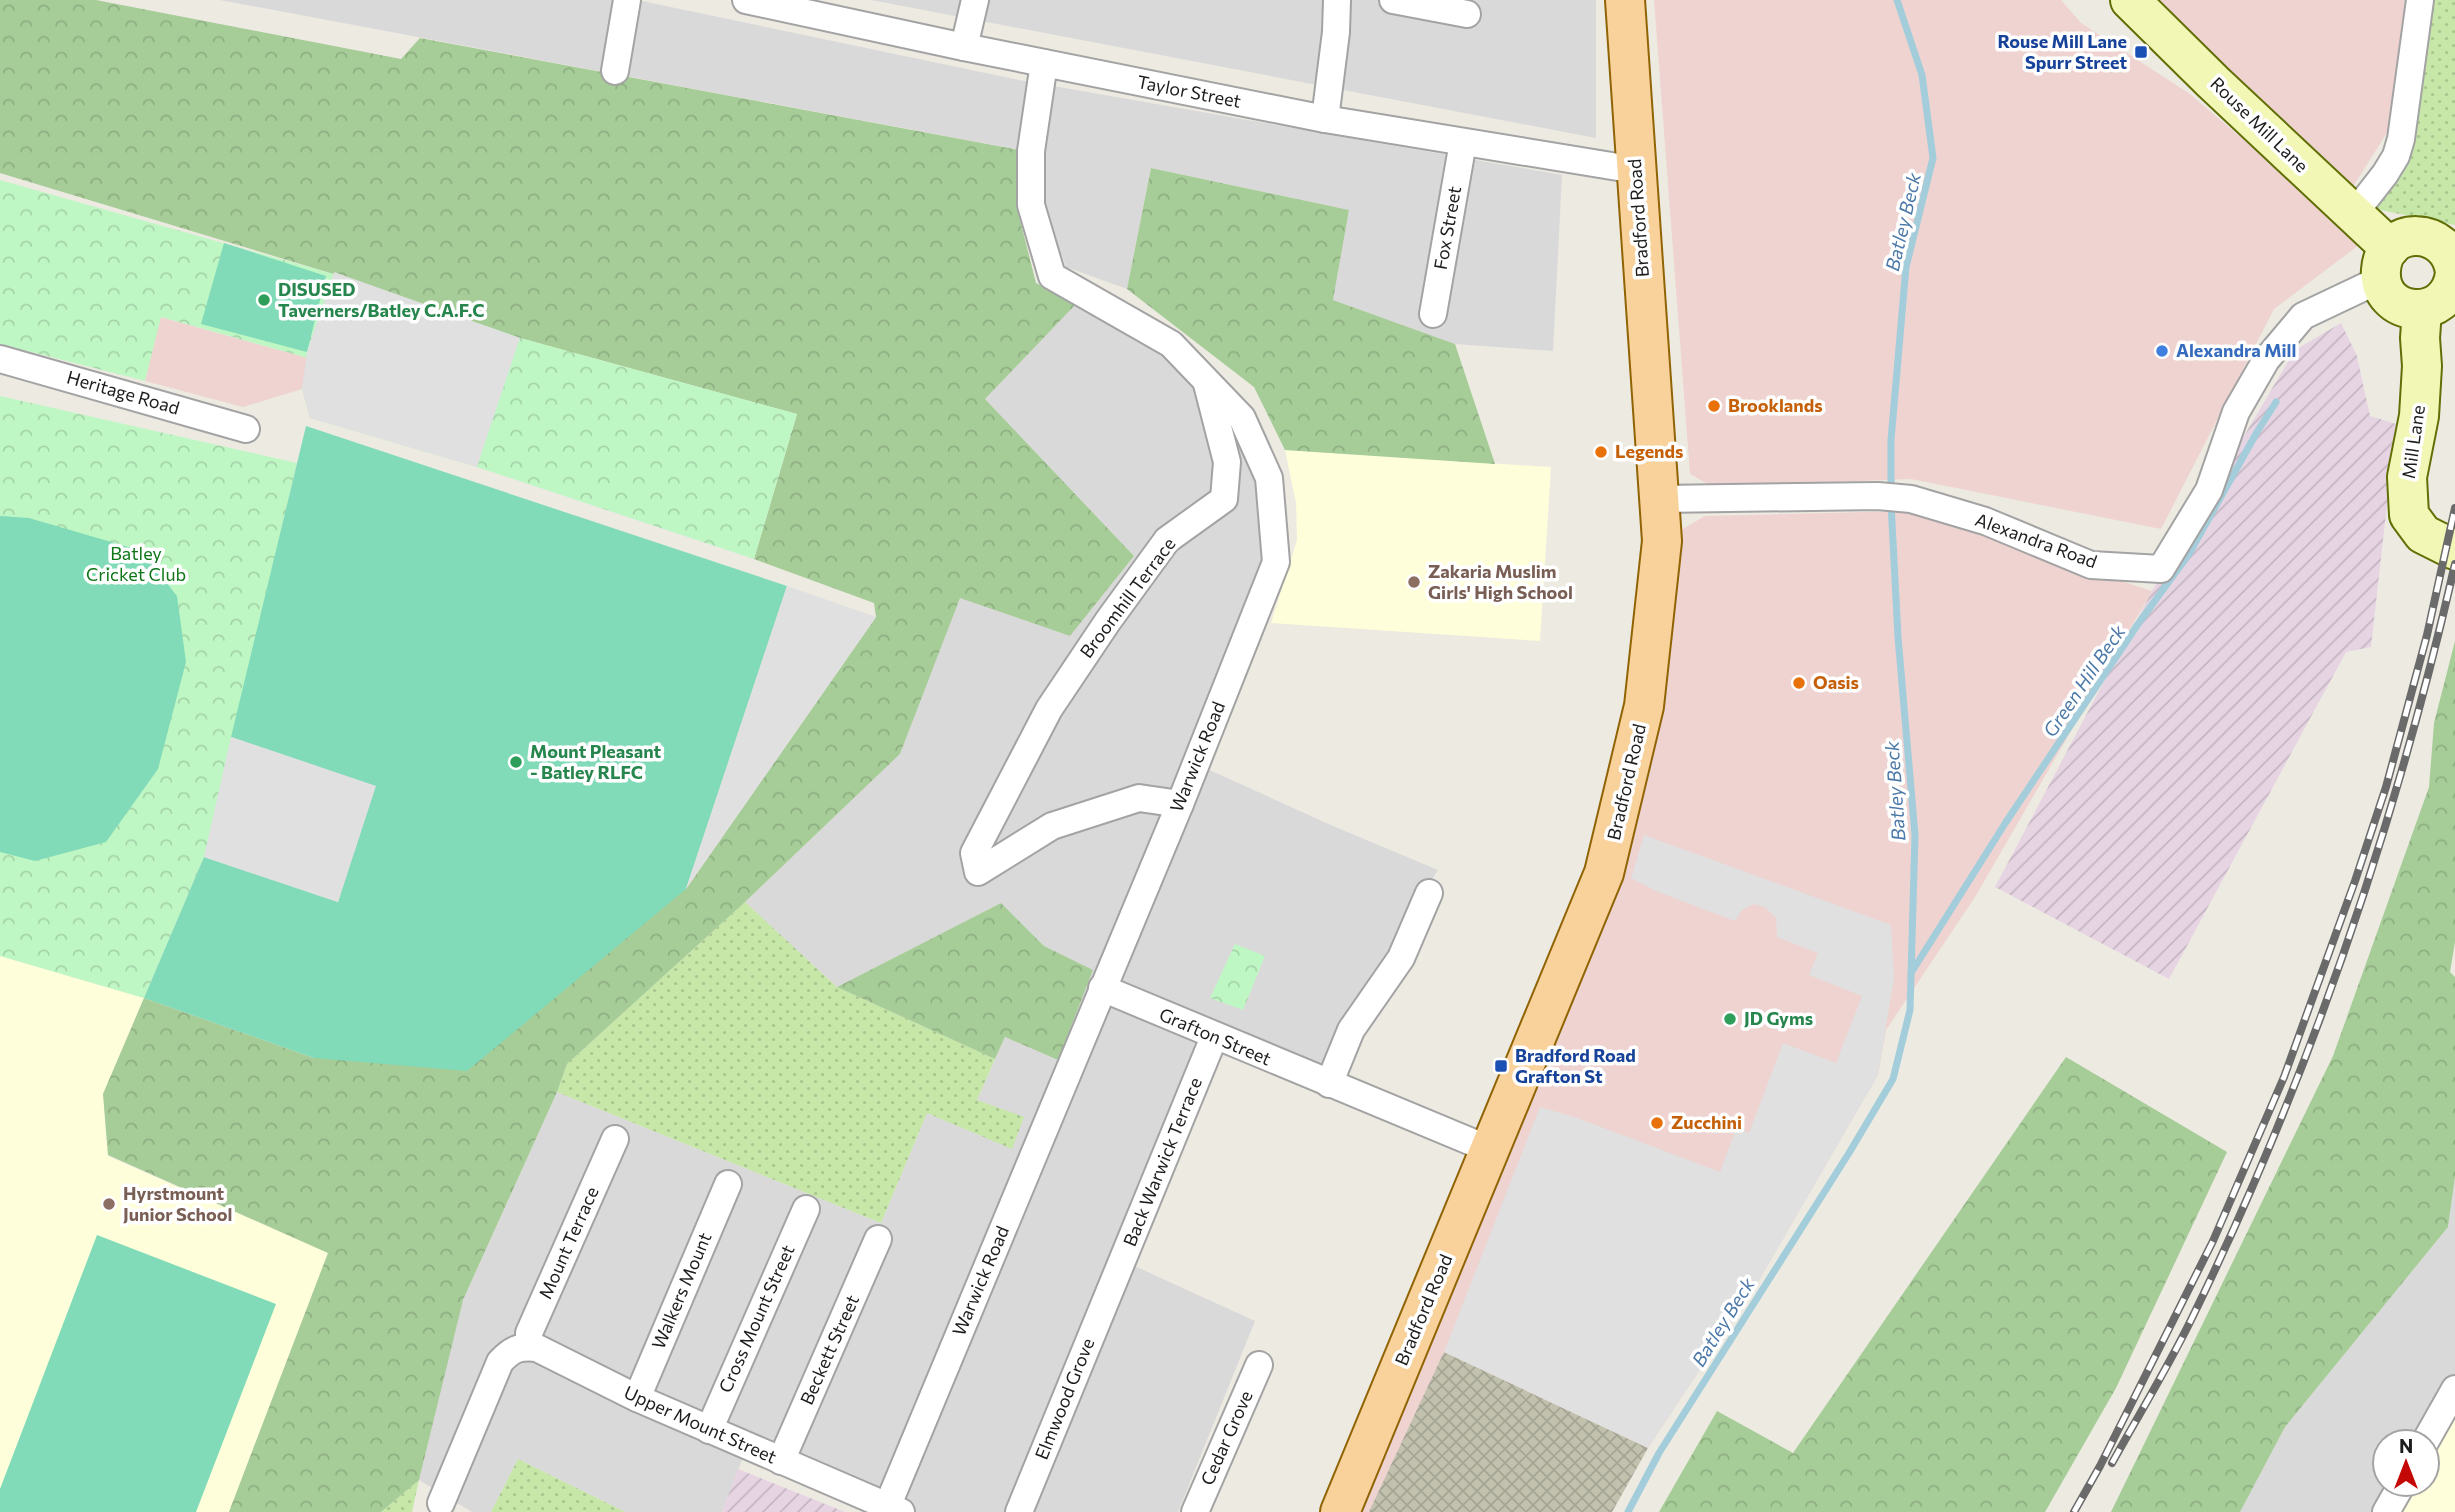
<svg xmlns="http://www.w3.org/2000/svg" width="2455" height="1512" font-family="Commissioner,sans-serif">
	<style>
		.residential { fill: #dad9d9; fill-rule: evenodd }
		.commercial { fill: #eed3d1 }
		.industrial { fill: url(#industrial-furrows) }
		.education { fill: #fefeda }
		.construction { fill: url(#construction-cross-hatch) }
		.grass { fill: url(#grass-dots) }
		.forest { fill: url(#forest-crowns) }
		.park { fill: url(#park-crowns) }
		.pitch { fill: #81dbb9 }
		.parking { fill: #e0e0e0 }
		.lines { fill: none; stroke-linecap: round; stroke-linejoin: round }
		.stream { stroke: #a3cdda; stroke-width: 7 }
		.street-casing { stroke: #a3a3a3; stroke-width: 30 }
		.secondary-casing { stroke: #626f07; stroke-width: 42 }
		.primary-casing { stroke: #906404; stroke-width: 42 }
		.street { stroke: #fff; stroke-width: 26 }
		.secondary { stroke: #f3f7b6; stroke-width: 38 }
		.primary { stroke: #f9d29b; stroke-width: 38 }
		.rail-casing { stroke: #6a6a6a; stroke-width: 8 }
		.rail { stroke: #fff; stroke-width: 5; stroke-dasharray: 16; stroke-linecap: butt }
		.transit-dot { fill: #1a4fb4; stroke: #fff; stroke-width: 2.5 }
		.leisure-dot { fill: #2e9e5b; stroke: #fff; stroke-width: 2.5 }
		.shop-dot { fill: #3f7fe0; stroke: #fff; stroke-width: 2.5 }
		.food-dot { fill: #e8710a; stroke: #fff; stroke-width: 2.5 }
		.education-dot { fill: #8d6e63; stroke: #fff; stroke-width: 2.5 }
		.labels { text-anchor: middle; stroke-width: 7; stroke-linejoin: round; paint-order: stroke }
		.transit-label { font-size: 18px; font-weight: bold; fill: #164399; stroke: #fff; text-anchor: end }
		.street-label { font-size: 18px; fill: #1c1c1c; stroke: #fff }
		.leisure-label { font-size: 18px; font-weight: bold; fill: #27864d; stroke: #fff; text-anchor: start }
		.shop-label { font-size: 18px; font-weight: bold; fill: #366cbe; stroke: #fff; text-anchor: start }
		.food-label { font-size: 18px; font-weight: bold; fill: #c56008; stroke: #fff; text-anchor: start }
		.park-label { font-size: 18px; fill: #0e7618; stroke: #fff }
		.education-label { font-size: 18px; font-weight: bold; fill: #785e54; stroke: #fff; text-anchor: start }
		.water-label { font-size: 19px; font-style: italic; fill: #4c79a8; stroke: #fff }
	</style>
	<defs>
		<pattern id="industrial-furrows" width="10" height="10" patternUnits="userSpaceOnUse" patternTransform="scale(1.75)"><rect width="10" height="10" fill="#e6d4e3"/><path d="M-1 1l2-2M0 10L10 0M9 11l2-2" fill="none" stroke="#c5b5c2"/></pattern>
		<pattern id="construction-cross-hatch" width="8" height="8" patternUnits="userSpaceOnUse" patternTransform="scale(1.75)"><rect width="8" height="8" fill="#c1c1ae"/><path d="M0 0l8 8M0 8l8-8" fill="none" stroke="#a5a595"/></pattern>
		<pattern id="grass-dots" width="8" height="8" patternUnits="userSpaceOnUse" patternTransform="scale(1.75)"><rect width="8" height="8" fill="#c6e7a8"/><path d="M2 2h.1M6 6h.1" fill="none" stroke="#aac690" stroke-width="1.8" stroke-linecap="round"/></pattern>
		<pattern id="forest-crowns" width="20" height="18" patternUnits="userSpaceOnUse" patternTransform="scale(1.75)"><rect width="20" height="18" fill="#a6cc97"/><path d="M2 6a3 3 0 1 1 6 0M12 15a3 3 0 1 1 6 0" fill="none" stroke="#8eaf82"/></pattern>
		<pattern id="park-crowns" width="20" height="18" patternUnits="userSpaceOnUse" patternTransform="scale(1.75)"><rect width="20" height="18" fill="#bff7c4"/><path d="M2 6a3 3 0 1 1 6 0M12 15a3 3 0 1 1 6 0" fill="none" stroke="#a4d3a8"/></pattern>
	</defs>
	<rect width="100%" height="100%" fill="#edeae2"/>
	<g class="residential">
		<polygon points="220,0 637,0 1019,80 1562,175 1553,351 1455,344 1333,300 1349,210 1151,168 1127,289 1066,267 1042,204 1042,154"/>
		<polygon points="871,0 1596,0 1596,138"/>
		<polygon points="1077,303 1157,345 1230,415 1259,479 1263,560 1203,715 1183,758 1333,826 1438,870 1425,890 1322,1075 1214,1032 1117,1258 1255,1321 1178,1512 898,1512 902,1498 752,1434 722,1512 625,1512 518,1459 491,1512 472,1512 419,1480 460,1307 557,1092 881,1223 927,1113 1012,1148 977,1100 1005,1037 1058,1060 1093,970 1044,946 1001,903 837,987 745,902 900,754 960,597 1070,636 1134,556 985,399"/>
		<path d="M2455,1177V1512H2240L2285,1427L2448,1227ZM2385,1442H2427V1484H2385Z"/>
	</g>
	<g class="commercial">
		<polygon points="1654,0 2061,0 2081,23 2190,94 2363,242 2274,309 2161,529 1911,479 1713,487 1690,474"/>
		<polygon points="2147,0 2405,0 2388,131 2351,190"/>
		<polygon points="160,317 308,358 302,389 243,407 145,381"/>
		<polygon points="1906,511 2152,591 1975,897 1886,1030 1878,1075 1758,1282 1648,1448 1612,1512 1340,1512 1523,1069 1644,706 1662,541 1705,516"/>
	</g>
	<g class="industrial">
		<polygon points="2341,323 2357,356 2370,416 2396,424 2371,647 2346,652 2169,979 1995,887 2152,591 2295,350"/>
		<polygon points="738,1469 845,1512 722,1512"/>
	</g>
	<g class="education">
		<polygon points="1285,450 1551,467 1540,641 1271,623 1297,540 1296,503"/>
		<polygon points="0,956 144,998 103,1094 108,1156 328,1253 229,1512 0,1512"/>
		<polygon points="2455,1406 2455,1512 2396,1512 2411,1484 2427,1484 2427,1456"/>
	</g>
	<polygon class="construction" points="1444,1352 1648,1448 1612,1512 1369,1512"/>
	<g class="grass">
		<polygon points="2431,0 2455,0 2455,225 2370,208 2408,164"/>
		<polygon points="745,902 837,987 995,1059 977,1100 1024,1117 1012,1149 927,1113 881,1223 557,1092 567,1064"/>
		<polygon points="518,1459 625,1512 491,1512"/>
		<polygon points="419,1480 412,1512 381,1512"/>
	</g>
	<g class="forest">
		<polygon points="0,0 96,0 401,59 420,38 1019,150 1018,212 1036,283 1077,303 985,399 1134,556 1070,636 960,598 900,754 745,902 567,1064 557,1092 463,1300 419,1480 381,1512 229,1512 328,1253 108,1155 103,1094 144,998 314,1058 686,889 876,617 874,603 754,559 797,414 520,338 330,273 0,173"/>
		<polygon points="1151,168 1349,210 1333,300 1455,344 1495,464 1285,450 1254,387 1127,289"/>
		<polygon points="2455,641 2455,942 2450,972 2455,977 2455,1177 2448,1227 2285,1427 2240,1512 2111,1512 2333,1056 2429,787 2434,723"/>
		<polygon points="1001,903 1044,946 1093,970 1058,1060 1005,1037 995,1059 837,987"/>
		<polygon points="2066,1057 2227,1152 2116,1388 2045,1512 1659,1512 1717,1411 1793,1453"/>
	</g>
	<g class="park">
		<polygon points="0,180 330,273 520,338 797,414 754,559 477,467 310,418 302,389 308,358 161,317 145,381 0,344"/>
		<polygon points="0,396 297,463 204,857 144,998 0,956"/>
		<polygon points="1235,944 1265,956 1243,1010 1210,998"/>
	</g>
	<g class="pitch">
		<polygon points="224,243 326,276 307,352 201,324"/>
		<polygon points="306,426 787,586 686,889 467,1071 314,1058 144,998 204,857 338,902 375,786 231,737"/>
		<polygon points="0,516 29,518 142,551 177,596 186,662 158,769 106,842 35,861 0,852"/>
		<polygon points="97,1235 276,1304 196,1512 0,1512 0,1489"/>
	</g>
	<g class="parking">
		<polygon points="334,272 520,338 477,467 310,418 302,389 307,352"/>
		<polygon points="787,586 876,617 686,889"/>
		<polygon points="231,737 376,786 338,902 204,857"/>
		<polygon points="1644,835 1891,925 1894,978 1878,1075 1758,1282 1648,1448 1444,1352 1540,1107 1577,1118 1720,1172 1736,1129 1749,1133 1783,1043 1836,1063 1862,996 1809,975 1818,953 1777,937 1776,918 1765,907 1754,904 1742,910 1735,921 1656,891 1631,878"/>
	</g>
	<g class="lines">
		<g class="stream">
			<polyline points="1891,491 1891,440 1906,267 1933,158 1922,75 1897,0"/>
			<polyline points="1911,973 2006,822 2138,624 2189,554 2257,432 2276,402"/>
			<polyline points="1628,1512 1659,1453 1849,1153 1893,1079 1910,1010 1915,835 1898,637 1891,503"/>
		</g>
		<defs>
			<g id="street">
				<polyline points="746,0 964,47 1325,119 1636,170"/>
				<polyline points="1393,0 1467,14"/>
				<polyline points="964,47 975,0"/>
				<polyline points="615,71 627,0"/>
				<polyline points="1325,119 1336,32 1337,0"/>
				<polyline points="2353,215 2385,174 2396,156 2401,139 2420,0"/>
				<polyline points="1433,314 1463,142"/>
				<polyline points="0,359 246,429"/>
				<polyline points="1660,499 1878,496 1911,499 1985,521 2091,565 2161,569 2209,490 2236,412 2266,360 2303,316 2381,279"/>
				<polyline points="1180,804 1139,798 1052,826 978,872 974,853 1049,709 1108,621 1167,540 1224,499 1227,462 1207,384"/>
				<polyline points="1102,988 1491,1150"/>
				<polyline points="1329,1084 1351,1030 1401,958 1429,893"/>
				<polyline points="529,1347 529,1333 615,1139"/>
				<polyline points="637,1398 728,1184"/>
				<polyline points="709,1430 806,1209"/>
				<polyline points="2425,1442 2455,1389"/>
				<polyline points="781,1461 878,1239"/>
				<path d="M441,1503L500,1362C512,1349 519,1346 537,1348L637,1398L901,1512"/>
				<polyline points="885,1512 1180,804 1276,562 1269,478 1242,418 1171,344 1052,276 1031,205 1031,151 1044,63"/>
				<polyline points="1019,1512 1214,1037"/>
				<polyline points="1195,1512 1259,1365"/>
				<polyline points="2386,1512 2402,1484"/>
			</g>
			<g id="secondary">
				<polyline points="2130,0 2213,82 2390,248"/>
				<path d="M2455,272C2449,225 2384,224 2381,270C2377,318 2449,325 2455,273"/>
				<polyline points="2422,310 2420,338 2422,366 2419,416 2407,477 2409,515 2423,534 2455,550"/>
			</g>
			<polyline id="primary" points="1340,1512 1604,873 1644,706 1662,541 1625,0"/>
		</defs>
		<use href="#street" class="street-casing"/>
		<use href="#secondary" class="secondary-casing"/>
		<use href="#primary" class="primary-casing"/>
		<use href="#street" class="street"/>
		<use href="#secondary" class="secondary"/>
		<use href="#primary" class="primary"/>
		<defs>
			<g id="rail">
				<path d="M2112,1463C2138,1416 2167,1369 2191,1320C2308,1080 2396,824 2455,564"/>
				<polyline points="2074,1512 2100,1466 2213,1241 2284,1077 2355,881 2386,787 2427,635 2455,508"/>
			</g>
		</defs>
		<use href="#rail" class="rail-casing"/>
		<use href="#rail" class="rail"/>
	</g>
	<g class="transit-dot">
		<rect x="2134" y="45" width="14" height="14" rx="3.5"/>
		<rect x="1494" y="1059" width="14" height="14" rx="3.5"/>
	</g>
	<g class="leisure-dot">
		<circle cx="264" cy="300" r="7"/>
		<circle cx="516" cy="762" r="7"/>
		<circle cx="1730" cy="1019" r="7"/>
	</g>
	<circle class="shop-dot" cx="2162" cy="351" r="7"/>
	<g class="food-dot">
		<circle cx="1714" cy="406" r="7"/>
		<circle cx="1601" cy="452" r="7"/>
		<circle cx="1799" cy="683" r="7"/>
		<circle cx="1657" cy="1123" r="7"/>
	</g>
	<g class="education-dot">
		<circle cx="1414" cy="582" r="7"/>
		<circle cx="109" cy="1204" r="7"/>
	</g>
	<g class="labels">
		<g class="transit-label">
			<text x="2127" y="48">Rouse Mill Lane<tspan x="2127" dy="21">Spurr Street</tspan></text>
			<text x="1515" y="1062" text-anchor="start">Bradford Road<tspan x="1515" dy="21">Grafton St</tspan></text>
		</g>
		<g class="street-label">
			<text transform="translate(1189 92) rotate(11)" y="6">Taylor Street</text>
			<text transform="translate(2259 125) rotate(44)" y="6">Rouse Mill Lane</text>
			<text transform="translate(1639 218) rotate(-94)" y="6">Bradford Road</text>
			<text transform="translate(1448 228) rotate(-80)" y="6">Fox Street</text>
			<text transform="translate(123 393) rotate(16)" y="6">Heritage Road</text>
			<text transform="translate(2414 442) rotate(-82)" y="6">Mill Lane</text>
			<text transform="translate(2036 541) rotate(20)" y="6">Alexandra Road</text>
			<text transform="translate(1128 598) rotate(-53)" y="6">Broomhill Terrace</text>
			<text transform="translate(1198 757) rotate(-68)" y="6">Warwick Road</text>
			<text transform="translate(1627 782) rotate(-77)" y="6">Bradford Road</text>
			<text transform="translate(1215 1037) rotate(23)" y="6">Grafton Street</text>
			<text transform="translate(1163 1162) rotate(-68)" y="6">Back Warwick Terrace</text>
			<text transform="translate(569 1243) rotate(-66)" y="6">Mount Terrace</text>
			<text transform="translate(981 1281) rotate(-67)" y="6">Warwick Road</text>
			<text transform="translate(682 1291) rotate(-67)" y="6">Walkers Mount</text>
			<text transform="translate(1424 1310) rotate(-67)" y="6">Bradford Road</text>
			<text transform="translate(757 1319) rotate(-66)" y="6">Cross Mount Street</text>
			<text transform="translate(830 1350) rotate(-66)" y="6">Beckett Street</text>
			<text transform="translate(1065 1399) rotate(-68)" y="6">Elmwood Grove</text>
			<text transform="translate(700 1425) rotate(24)" y="6">Upper Mount Street</text>
			<text transform="translate(1227 1438) rotate(-66)" y="6">Cedar Grove</text>
		</g>
		<g class="leisure-label">
			<text x="278" y="296">DISUSED<tspan x="278" dy="21">Taverners/Batley C.A.F.C</tspan></text>
			<text x="530" y="758">Mount Pleasant<tspan x="530" dy="21">- Batley RLFC</tspan></text>
			<text x="1744" y="1025">JD Gyms</text>
		</g>
		<g class="shop-label">
			<text x="2176" y="357">Alexandra Mill</text>
		</g>
		<g class="food-label">
			<text x="1728" y="412">Brooklands</text>
			<text x="1615" y="458">Legends</text>
			<text x="1813" y="689">Oasis</text>
			<text x="1671" y="1129">Zucchini</text>
		</g>
		<g class="park-label">
			<text x="136" y="560">Batley<tspan x="136" dy="21">Cricket Club</tspan></text>
		</g>
		<g class="education-label">
			<text x="1428" y="578">Zakaria Muslim<tspan x="1428" dy="21">Girls' High School</tspan></text>
			<text x="123" y="1200">Hyrstmount<tspan x="123" dy="21">Junior School</tspan></text>
		</g>
		<g class="water-label">
			<text transform="translate(1903 222) rotate(-77)" y="7">Batley Beck</text>
			<text transform="translate(2084 681) rotate(-56)" y="7">Green Hill Beck</text>
			<text transform="translate(1895 791) rotate(-94)" y="7">Batley Beck</text>
			<text transform="translate(1723 1322) rotate(-58)" y="7">Batley Beck</text>
		</g>
	</g>
	<g transform="translate(2406 1463)"><circle r="33" fill="#ffffff" stroke="#a4a4a4" stroke-width="2"/>
	<path d="M0-5L12 26L0 18L-12 26Z" fill="#c30805"/>
	<text y="-10" font-size="19" font-weight="bold" text-anchor="middle" fill="#1c1c1c">N</text>
	</g>
</svg>
